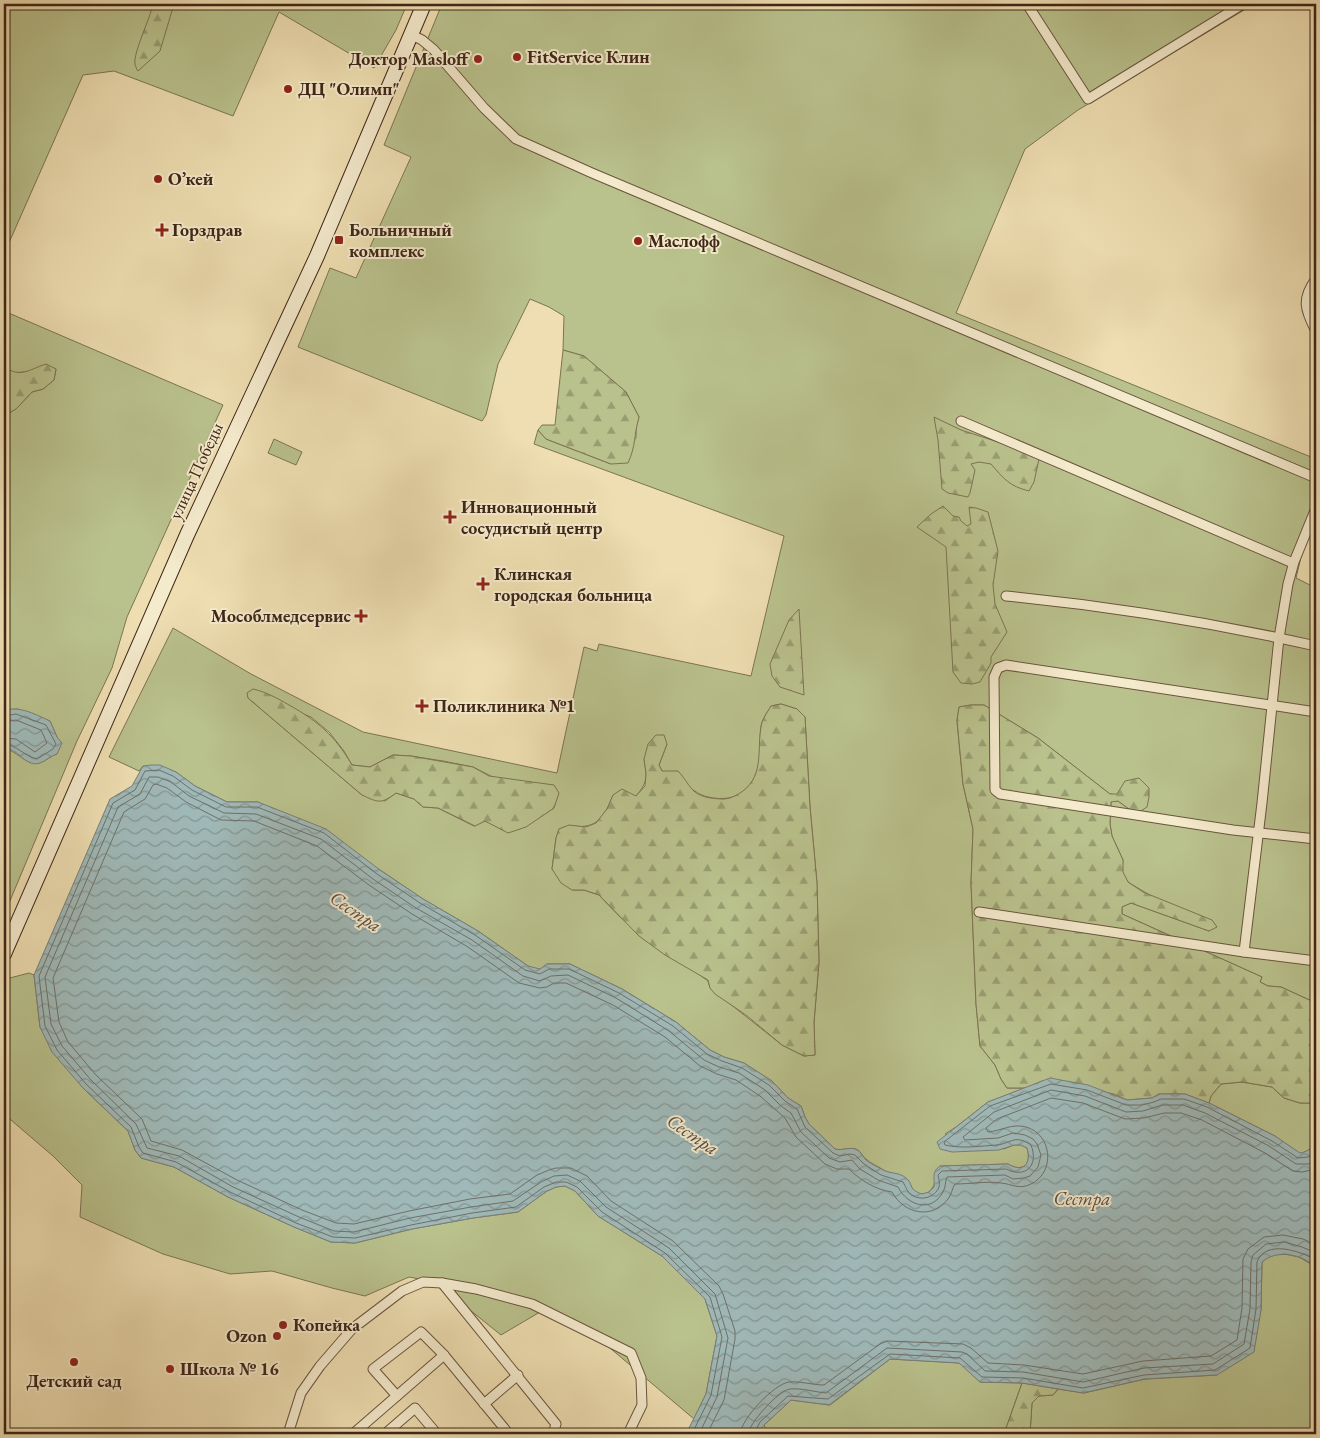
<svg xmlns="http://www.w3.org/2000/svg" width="1320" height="1438" font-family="'EB Garamond',serif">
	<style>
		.green { fill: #b9c18c; stroke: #7c7452; fill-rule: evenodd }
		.forest { fill: url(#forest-firs); stroke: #7c7452 }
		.water { fill: url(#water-waves); stroke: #797e78 }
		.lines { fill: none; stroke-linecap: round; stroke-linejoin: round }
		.shore { stroke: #6f7068; stroke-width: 1 }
		.street-casing { stroke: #6b543e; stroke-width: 11 }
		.secondary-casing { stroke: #3f2617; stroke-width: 16 }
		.street { stroke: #f4eacc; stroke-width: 9 }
		.secondary { stroke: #f4eacc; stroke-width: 14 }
		.poi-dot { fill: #8f2418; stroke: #f4eacc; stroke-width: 2 }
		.labels { text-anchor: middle; stroke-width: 4; stroke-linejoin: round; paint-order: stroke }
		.poi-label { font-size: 18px; font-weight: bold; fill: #3f2617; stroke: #f4eacc; text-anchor: start }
		.street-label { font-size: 18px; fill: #3f2617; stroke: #f4eacc }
		.water-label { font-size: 19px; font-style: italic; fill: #574b3f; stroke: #f4eacc }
	</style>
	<defs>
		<pattern id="forest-firs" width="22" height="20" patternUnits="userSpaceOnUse" patternTransform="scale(1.25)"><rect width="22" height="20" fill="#b9c18c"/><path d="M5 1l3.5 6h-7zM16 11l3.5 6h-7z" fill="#989d71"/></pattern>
		<pattern id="water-waves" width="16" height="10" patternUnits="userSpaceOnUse" patternTransform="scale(1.25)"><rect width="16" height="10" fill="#9fb9b8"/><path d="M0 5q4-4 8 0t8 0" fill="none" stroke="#839695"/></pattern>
	</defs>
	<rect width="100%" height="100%" fill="#eedeb1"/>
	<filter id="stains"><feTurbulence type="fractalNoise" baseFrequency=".004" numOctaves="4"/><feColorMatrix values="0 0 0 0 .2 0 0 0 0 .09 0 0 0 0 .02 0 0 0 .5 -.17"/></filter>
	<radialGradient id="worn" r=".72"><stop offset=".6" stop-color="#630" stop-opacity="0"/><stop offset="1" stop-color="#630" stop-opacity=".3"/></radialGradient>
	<g class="green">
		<polygon points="4,4 407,4 396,30 374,68 279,12 233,116 114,71 83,75 4,254"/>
		<path d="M442,4H1254L1078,110L1025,149L956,313L1316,459V495L1296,578L1316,588V1003L1281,987L1268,986L1260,982L1262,977L1122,914V907L1131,903L1209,931L1128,882L1122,872L1123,860L1112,836L1110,824L1111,801H1118L1136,814L1117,795L1110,794L1038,738L984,705H971L959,707L957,721L963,784L973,829L971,883L976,1004L980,1046L995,1065L1001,1079L1007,1088H1026L988,1102L956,1127L945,1134L1004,1149L1014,1145H1021L1027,1148C1032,1164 1023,1173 1008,1164L940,1166C937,1175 935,1193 923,1194C911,1195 912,1181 904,1177C897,1173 889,1174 882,1169C877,1166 870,1163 866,1159C863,1157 861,1152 858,1150C851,1146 843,1151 835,1149L809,1124L805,1117L801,1106L788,1098L772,1081L744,1063L724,1057L710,1050L676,1022L622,989L570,964H547L540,970L528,966L478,931L423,899L380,870L258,802H227L195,786L176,772L143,766L139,771L109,757L173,628L251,674L363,732L557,773L584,647L597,651L599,644L751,676L784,536L534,444L538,430L546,439L611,464L636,438V427L639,417L626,392L584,356L563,350L564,316L549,307L530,299L498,364L486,415L482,421L298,347L330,268L356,278L411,157L384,145ZM248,693L311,717L329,732L344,751L352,765L370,767L393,755L411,756L443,761L473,767L554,808L545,814L492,824L485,821L474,826L438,808L423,807L414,799L396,793L385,801L362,795L248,698ZM781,704L797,709L805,717L810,807L817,883L819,962L814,1022L815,1055L804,1056L782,1045L710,988L708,981L620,917L599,895L584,890H572L552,869L556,838L559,829C573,823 574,828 586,826C601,824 608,808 613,795L636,796C648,782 647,777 644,759L667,744L659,765L662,771C681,774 691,796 713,798C741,802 756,785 760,758C761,748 759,738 761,727C762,719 767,713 771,706Z"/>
		<path d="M4,311L223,405L127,617L112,668L77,741L4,915V749C17,750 25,765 38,763C45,762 50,756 57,754V737L50,721L17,709L4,711V416L16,409L32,392L43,389L54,380L56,369L13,373L4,367Z"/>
		<polygon points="274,439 302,452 296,465 268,453"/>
		<polygon points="29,973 34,975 40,1027 83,1088 128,1131 135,1150 141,1158 174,1167 228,1197 294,1227 331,1242 355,1243 412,1229 473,1218 518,1212 547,1191 556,1187 565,1186 575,1191 598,1216 662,1256 705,1299 717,1336 706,1394 694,1419 604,1343 540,1312 501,1335 435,1282 409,1277 365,1296 332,1288 272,1271 230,1274 163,1254 80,1217 82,1185 53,1156 4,1114 4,986 6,979"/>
		<path d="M1242,1082L1272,1087L1284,1098L1300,1103H1316V1147C1311,1147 1307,1152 1300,1154L1275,1136L1209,1103L1211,1096L1221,1084Z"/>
		<polygon points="1285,1254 1299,1257 1316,1267 1316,1434 1030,1434 1032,1403 1039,1396 1053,1395 1058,1389 1084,1393 1145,1379 1217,1375 1261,1310 1262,1262 1270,1255"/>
		<polygon points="890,1359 960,1363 980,1382 1022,1383 1004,1434 768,1434 764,1425 791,1400 830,1405"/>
	</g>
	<g class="forest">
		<path d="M153,4H174L160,51L138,71C137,70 135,65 135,64C133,53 150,19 153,4Z"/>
		<path d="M563,350L584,356L626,392L639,417C634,434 636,446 628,463L611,464L546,439L538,430L542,425H555Z"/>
		<path d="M46,364L56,369L54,380L43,389L32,392L16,409L4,416V367C21,378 28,370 46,364Z"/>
		<path d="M934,417L961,430L1010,446L1039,459L1034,482L1029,491C1009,486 1004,479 991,464L979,462L971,464L975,470L970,493L968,497L948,493L942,489L938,440Z"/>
		<polygon points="943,506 953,516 959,517 961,521 967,526 971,524 969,507 976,508 988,512 998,551 993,585 995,604 1007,632 991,657 991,663 980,682 972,684 961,683 953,672 946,547 917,527 931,514"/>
		<polygon points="799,609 804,695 780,687 772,676 770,664 789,620"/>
		<path d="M253,689C266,692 277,698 289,705C318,721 335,736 352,765L370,767L393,755L411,756L473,767L489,776L554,785L559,793L554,808L526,827L508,833L485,821L475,826L438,808L423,807L414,799L396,793C381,804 379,803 362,795L248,698L247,693Z"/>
		<path d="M781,704L797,709L805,717L810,807L817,883L819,962L814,1022L815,1055L804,1056L782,1045L746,1015L715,994L710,988L708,980L665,955L639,936L599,895L584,890H572L561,883L552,869L556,838L559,829L569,825L586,827L596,823L607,809L613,795L622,789L636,796L645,786L646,773L644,759L648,744L656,735H664L667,744L659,765L662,771H678C684,777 689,787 695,792C702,798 716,799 725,799C732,798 737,795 743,791C764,775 757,750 761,727C762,719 767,713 771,706Z"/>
		<polygon points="971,705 984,705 1038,738 1110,794 1117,794 1125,781 1139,778 1149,788 1149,797 1147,807 1136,814 1118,801 1111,802 1110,824 1112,836 1123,860 1123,872 1128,882 1143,892 1212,920 1217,927 1209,931 1131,903 1122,907 1122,914 1262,977 1260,982 1268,986 1281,987 1316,1003 1316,1103 1300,1103 1284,1098 1272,1087 1242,1082 1221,1084 1211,1096 1209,1103 1185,1094 1159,1094 1152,1098 1127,1100 1114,1094 1042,1081 1026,1088 1007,1088 1001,1079 995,1065 980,1046 976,1004 971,883 973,829 963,784 957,720 959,707"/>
		<polygon points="1022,1383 1058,1389 1053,1395 1039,1396 1032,1403 1030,1434 1004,1434"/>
	</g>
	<g class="water">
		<path d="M12,709C24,708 39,716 50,721L57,737L62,743L57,754C50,756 46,761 40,763C28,767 20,754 12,750C10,750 5,749 4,749V711Z"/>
		<path d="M151,765H160L176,772L195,786L227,802H258L326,829L380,870L423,899L478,931L528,966L540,969L547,964H570L622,989L676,1022L710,1050L724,1057L744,1063L772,1081L788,1098L801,1106L805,1117L809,1124L835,1149C842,1151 848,1147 855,1149C861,1151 862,1156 866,1160C871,1164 878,1167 883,1170C891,1174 899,1172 906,1178C914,1184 907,1189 922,1194L929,1192L934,1187C935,1178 931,1172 940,1166L1008,1164C1023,1173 1032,1164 1027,1148L1021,1145H1014L999,1150L952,1152L940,1149L937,1142L988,1102L1050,1078L1088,1085L1127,1100L1152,1098L1159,1094H1185L1209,1103L1275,1136L1300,1153C1308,1152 1311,1147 1316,1147V1267C1301,1254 1277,1249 1262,1262L1261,1310L1254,1352L1217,1375L1145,1379L1083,1393L1022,1383L980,1382L959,1363L890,1359L829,1405L791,1400L764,1425L758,1434H686L706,1394L717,1336L705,1299L662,1256L598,1216L575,1191L565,1186L556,1187L547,1191L518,1212L473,1218L412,1229L355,1243L331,1242L294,1227L228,1197L174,1167L141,1158L135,1150L128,1131L83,1088L52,1052L40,1027L34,975L110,799L132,786L143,766Z"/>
	</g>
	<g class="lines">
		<g class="shore">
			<path d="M4,716L16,714L46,725L56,744L53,749L37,759C24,756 17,745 4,744"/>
			<polyline points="4,722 16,720 41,730 47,743 35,752 16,739 4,738"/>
			<path d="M692,1434L711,1395L722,1337L710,1297L665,1253L602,1212L577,1187L566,1182H556L544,1187L516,1207L472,1213L411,1225L355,1238L333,1237L296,1223L230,1192L176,1162L143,1153L139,1147L131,1127L86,1084L57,1050L45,1026L39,976L113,803L135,790L145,771L159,770L173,776L192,790L226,807H257L324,833L377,874L420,903L475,935L525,970L540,974L549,969H569L619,993L673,1026L707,1054L722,1061L742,1068L769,1085L785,1101L797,1109L805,1127L833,1153L840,1156L850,1154L855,1155L864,1164L881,1175L903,1182C906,1187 907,1192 912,1195C920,1201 935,1198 939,1187C940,1184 939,1179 938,1175L942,1171L1006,1169C1026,1179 1039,1165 1031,1145C1015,1134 1012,1143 997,1145C981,1146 961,1149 945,1145L944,1142L990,1106L1051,1084L1087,1090L1126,1105H1142L1154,1102L1161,1099H1184L1207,1107L1272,1141L1298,1158L1308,1157L1316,1152"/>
			<path d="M699,1434L717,1397L728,1338L715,1294L669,1248L606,1207L580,1181L567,1175L554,1176L541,1182L513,1201L471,1207L410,1218L354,1232L334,1231L299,1217L233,1187L179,1156L147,1148L136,1124L91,1080L62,1046L51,1024L45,977L118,807L140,794L149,777H158L171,782L189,796L224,813L256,814L321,839L373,879L416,908L472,940L523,976L540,981L551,976L568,975L616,998L669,1031L704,1060L719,1067L739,1073L765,1090L781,1106L791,1113L801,1132L829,1158L840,1162L852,1160L860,1169L878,1180L898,1187C907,1205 931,1214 943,1192C946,1187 945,1181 947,1177L1005,1175L1013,1179L1024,1178L1030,1176L1038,1167L1041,1155L1037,1144L1033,1139L1025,1135L1013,1133L998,1138L965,1140L963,1137L994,1112L1051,1090L1085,1096L1126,1112L1143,1111L1162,1105H1183L1205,1113L1269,1146L1296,1164H1309L1316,1159"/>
			<path d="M707,1434L724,1400L735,1339V1331L723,1294L719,1286L673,1241L611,1201L587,1176L571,1168H556L549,1170L537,1175L510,1194L470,1199L409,1211L354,1224L336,1223L302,1210L237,1180L182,1150L151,1141L142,1119L96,1075L68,1042L59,1022L53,978L124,812L145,799L153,785L156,784L167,788L186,802L221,820L254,821L317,846L369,885L412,914L468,947L519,983L540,988L547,987L554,983H566L613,1005L665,1037L700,1066L717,1074L736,1080L760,1096L785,1118L796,1137L825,1164L837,1169H849C860,1180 876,1190 892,1192C904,1214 932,1220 948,1199C952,1194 952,1188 955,1184C970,1184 986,1181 1001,1183C1012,1184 1019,1190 1031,1184C1056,1172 1052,1134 1026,1127C1012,1123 1001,1131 988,1132L986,1128L997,1119L1051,1098L1083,1103L1125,1119L1144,1118L1164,1113H1181L1202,1120L1265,1153L1293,1171L1302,1172L1316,1169"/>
			<path d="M740,1434C741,1419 774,1384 789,1382C800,1381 813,1385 824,1385L880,1344L887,1341L963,1344L971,1348L988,1363L1024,1365L1083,1374L1143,1361L1211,1356L1237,1340L1242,1308L1243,1259L1248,1249L1264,1237L1283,1235L1303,1239L1316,1245"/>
			<path d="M748,1434C749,1423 779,1390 790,1389C802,1388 815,1392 826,1393L887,1348L962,1352L967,1354L985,1371L1023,1372L1083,1382L1144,1368L1213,1364L1244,1344L1250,1309L1251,1262L1253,1255L1266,1244L1284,1242L1302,1247L1316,1253"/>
			<path d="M754,1434L760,1422L788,1396L828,1399L890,1354L960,1358L982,1377L1023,1378L1083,1388L1144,1375L1215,1370L1250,1348L1256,1309L1257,1262C1266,1239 1300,1251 1316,1260"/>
		</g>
		<defs>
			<g id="street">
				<polyline points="1027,4 1088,99 1243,4"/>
				<polyline points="412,35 422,40 434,50 484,108 516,139 592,173 1316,478"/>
				<path d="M1316,279C1301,299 1305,310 1316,331"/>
				<polyline points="961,421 1293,563"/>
				<path d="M1006,596C1110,606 1214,623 1316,646"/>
				<polyline points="1316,712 1006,665 998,668 994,677 995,790 1000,794 1233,830 1316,839"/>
				<polyline points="979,912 1244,952 1316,961"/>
				<polyline points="1244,952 1262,803 1279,638 1288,584 1294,562 1316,508"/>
				<polyline points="442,1283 556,1424 553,1434"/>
				<polyline points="397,1396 373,1369 421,1332 444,1355 509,1434"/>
				<polyline points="484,1404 518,1375"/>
				<polyline points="288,1434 301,1393 320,1366 352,1329 402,1291 423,1282 442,1283 476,1289 532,1304 631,1353 641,1378 642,1405 628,1434"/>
				<polyline points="353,1434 444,1355"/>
				<polyline points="385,1434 415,1408 437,1434"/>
			</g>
			<polyline id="secondary" points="4,954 187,535 317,256 424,4"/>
		</defs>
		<use href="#street" class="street-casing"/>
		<use href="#secondary" class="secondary-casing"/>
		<use href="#street" class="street"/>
		<use href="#secondary" class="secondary"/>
	</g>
	<g class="poi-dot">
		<circle cx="517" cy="57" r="5"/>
		<circle cx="478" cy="59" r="5"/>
		<circle cx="288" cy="89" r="5"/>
		<circle cx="158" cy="179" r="5"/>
		<path d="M159.5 222.5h5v5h5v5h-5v5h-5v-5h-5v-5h5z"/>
		<rect x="334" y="235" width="10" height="10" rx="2.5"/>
		<circle cx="638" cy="241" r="5"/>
		<path d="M447.5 509.5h5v5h5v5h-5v5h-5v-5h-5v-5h5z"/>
		<path d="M480.5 576.5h5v5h5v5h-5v5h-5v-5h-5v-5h5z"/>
		<path d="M358.5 608.5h5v5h5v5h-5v5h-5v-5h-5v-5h5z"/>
		<path d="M419.5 698.5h5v5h5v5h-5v5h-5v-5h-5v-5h5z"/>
		<circle cx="283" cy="1325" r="5"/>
		<circle cx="277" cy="1336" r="5"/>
		<circle cx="74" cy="1362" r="5"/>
		<circle cx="170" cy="1369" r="5"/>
	</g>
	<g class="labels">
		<g class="poi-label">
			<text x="527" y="63">FitService Клин</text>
			<text x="468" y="65" text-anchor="end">Доктор Masloff</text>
			<text x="298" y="95">ДЦ "Олимп"</text>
			<text x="168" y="185">О’кей</text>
			<text x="172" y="236">Горздрав</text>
			<text x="349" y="236">Больничный<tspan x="349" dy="21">комплекс</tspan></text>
			<text x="648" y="247">Маслофф</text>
			<text x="461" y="513">Инновационный<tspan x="461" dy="21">сосудистый центр</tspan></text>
			<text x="494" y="580">Клинская<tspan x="494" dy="21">городская больница</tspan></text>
			<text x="351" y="622" text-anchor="end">Мособлмедсервис</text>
			<text x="433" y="712">Поликлиника №1</text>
			<text x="293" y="1331">Копейка</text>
			<text x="267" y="1342" text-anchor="end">Ozon</text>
			<text x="180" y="1375">Школа № 16</text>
			<text x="74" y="1387" text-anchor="middle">Детский сад</text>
		</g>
		<g class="street-label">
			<text transform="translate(196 471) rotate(-65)" y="6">улица Победы</text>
		</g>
		<g class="water-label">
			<text transform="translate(356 911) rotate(34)" y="7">Сестра</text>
			<text transform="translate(693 1134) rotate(34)" y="7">Сестра</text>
			<text x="1082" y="1205">Сестра</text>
		</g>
	</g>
	<rect width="1320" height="1438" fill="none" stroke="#eedeb1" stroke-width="20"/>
	<rect x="5" y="5" width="1310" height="1428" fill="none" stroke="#3f2617" stroke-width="2.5"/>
	<rect x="10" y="10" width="1300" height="1418" fill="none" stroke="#3f2617"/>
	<rect width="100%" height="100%" filter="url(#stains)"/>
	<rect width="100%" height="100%" fill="url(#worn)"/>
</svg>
